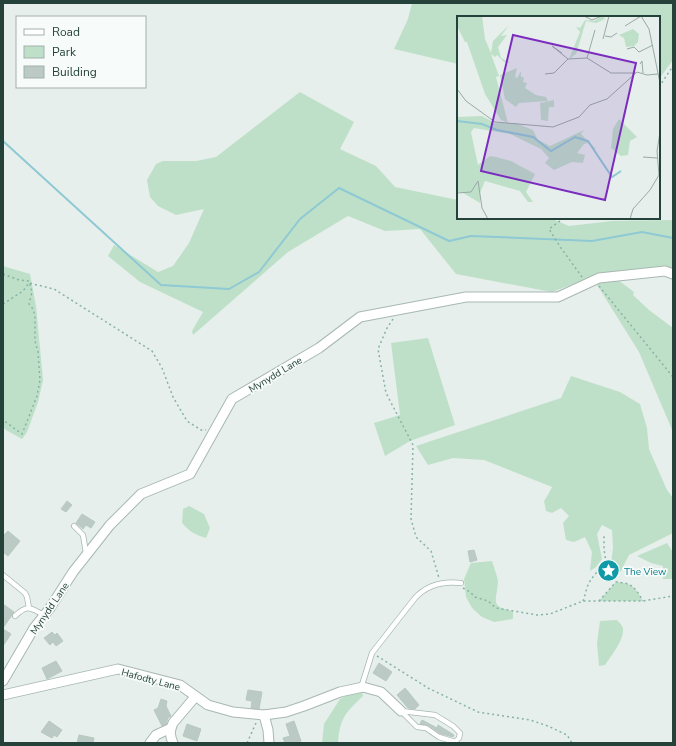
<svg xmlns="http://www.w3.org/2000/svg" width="676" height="746" font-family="'Nunito Sans',sans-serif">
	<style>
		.green { fill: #bfe0c8 }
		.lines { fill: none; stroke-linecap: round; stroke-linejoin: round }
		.stream { stroke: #8ec9d4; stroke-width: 2 }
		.building { fill: #bbcac4; stroke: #b8c9c2 }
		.lane-casing { stroke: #a8b8b2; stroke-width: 6 }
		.street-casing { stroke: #a8b8b2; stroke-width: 11 }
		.path { stroke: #86b3a5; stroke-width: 1.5; stroke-dasharray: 2 3; stroke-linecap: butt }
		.lane { stroke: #fff; stroke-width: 4.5 }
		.street { stroke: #fff; stroke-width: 9 }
		.labels { text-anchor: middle; stroke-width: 3.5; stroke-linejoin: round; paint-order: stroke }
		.street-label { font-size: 10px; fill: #24423a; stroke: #f7fbf9 }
		.culture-label { font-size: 10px; fill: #0d838f; stroke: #f7fbf9; text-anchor: start }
		.inset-river { fill: none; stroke: #8ec9d4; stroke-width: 2 }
		.inset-road { fill: none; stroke: #98aaa4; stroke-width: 1 }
		.view { fill: #7b2cbf; fill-opacity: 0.15; stroke: #7b2cbf; stroke-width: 2 }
		.inset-edge { fill: none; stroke: #24423a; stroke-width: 2 }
	</style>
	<rect width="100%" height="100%" fill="#e6efeb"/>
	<g class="green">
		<polygon points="412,3 673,3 673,60 659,79 659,17 458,17 458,64 394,49 408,19"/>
		<polygon points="300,92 354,122 340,149 376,166 395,187 458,200 458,218 550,218 569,226 612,221 673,220 673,269 665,267 600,274 552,292 456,274 420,229 385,231 348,216 288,252 193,335 192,331 203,312 140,282 108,256 114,245 158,272 173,266 189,243 204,209 176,215 158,206 150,197 147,180 156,164 163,161 196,161 216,157"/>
		<polygon points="3,266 30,274 36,306 43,380 38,402 27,432 22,439 6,430 3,427"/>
		<polygon points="614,277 634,292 633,295 649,310 673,328 673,432 639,352 594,280"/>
		<polygon points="428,338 455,425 410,441 385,456 374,423 400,415 391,343"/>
		<polygon points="571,376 620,392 640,404 647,428 649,449 667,490 673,498 673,533 629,555 621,571 615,577 611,563 613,548 612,530 602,525 597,534 602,559 596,567 590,571 592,552 585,537 574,542 566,540 563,523 569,516 561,508 552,513 546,511 544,501 549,493 552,487 484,460 453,458 428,465 416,446 561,398"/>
		<path d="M189,506L204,514L210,528L206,538C195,535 189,531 182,523L183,509Z"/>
		<polygon points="667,543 673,552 673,579 663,579 663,566 651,563 637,556"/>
		<path d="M492,561C494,568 498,577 498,583C496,602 490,607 513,611V619L494,622L482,617L472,608L466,597L464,579L471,563Z"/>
		<path d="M616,582C632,583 635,587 643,601H599Z"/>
		<path d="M617,620C620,623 624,627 623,631C623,641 611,656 605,665L599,666L597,643L600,621Z"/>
		<path d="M355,690L362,692L363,696C345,713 340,718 338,743H322L324,724L340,699Z"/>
	</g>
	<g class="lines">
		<polyline class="stream" points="3,141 161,285 229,289 259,272 300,219 339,188 449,241 471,236 592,241 642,232 673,238"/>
	</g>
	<g class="building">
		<polygon points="67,501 72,505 66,512 61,509"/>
		<polygon points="82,514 95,522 91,528 86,525 83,529 76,523"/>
		<polygon points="8,531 20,541 8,556 3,552 3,536"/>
		<polygon points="474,550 477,560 470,562 468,551"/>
		<polygon points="3,604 14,612 3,628"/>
		<polygon points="3,629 11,634 3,646"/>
		<polygon points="52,632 55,635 57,633 63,641 56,646 53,642 50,645 44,638"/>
		<polygon points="56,661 62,671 47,679 42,668"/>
		<polygon points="379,663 392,672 386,681 373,673"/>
		<polygon points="405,688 419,705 415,709 408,708 397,695"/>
		<polygon points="248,690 262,692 259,709 251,708 252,701 246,700"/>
		<polygon points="161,699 167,701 166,706 171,716 168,718 166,724 162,726 154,710 158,708"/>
		<polygon points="422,720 437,728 438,725 454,735 453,737 441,734 428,725 420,724"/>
		<polygon points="49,721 62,730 57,737 54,735 52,738 41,732"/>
		<polygon points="294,721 301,741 295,743 285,743 283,738 290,736 286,724"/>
		<polygon points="187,724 201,729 197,741 183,736"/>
		<polygon points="79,735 94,738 93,743 77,743"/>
	</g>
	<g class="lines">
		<defs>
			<g id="lane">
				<polyline points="74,526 83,535 86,553"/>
				<polyline points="3,575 25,593 27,597 29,608"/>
				<path d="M15,616C28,604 30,608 44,615"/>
				<path d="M361,688L372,653L415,598C427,585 443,581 461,583"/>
				<polygon points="401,711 435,715 453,726 460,733 459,738 455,742 439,737 426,728 417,727"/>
			</g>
			<g id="street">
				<polyline points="3,681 34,628 50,608 73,572 110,525 141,494 190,474 232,399 319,348 360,317 466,297 558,297 599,278 665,271 673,274"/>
				<polyline points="3,695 118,669 180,685 208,705 233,712 264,715 286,712 304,706 340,692 363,687 381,692 401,711"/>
				<polyline points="264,715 268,730 269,743"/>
				<polyline points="150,743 156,735 171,728"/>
				<path d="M173,743C170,736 169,731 173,723L195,697"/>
			</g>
		</defs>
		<use href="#lane" class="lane-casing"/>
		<use href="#street" class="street-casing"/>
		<g class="path">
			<polyline points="659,87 673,66"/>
			<polyline points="564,218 549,229 561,248 582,277"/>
			<polyline points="3,274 19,280 29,281 32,292 29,304 33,309 35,316 35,341 38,352 40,380 37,396 22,434 3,420"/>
			<polyline points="599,286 673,377"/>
			<polyline points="3,304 23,291 29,283 54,289 152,351 162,368 173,397 187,421 201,430 206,430"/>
			<polyline points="393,319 387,328 378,349 386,393 413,445 411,519 416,537 431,551 439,578"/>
			<polyline points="463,588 470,592 475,597 488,601 496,608 537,615 550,614 583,601 643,601 673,596"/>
			<path d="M583,601C585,596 586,590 588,585C592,576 599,571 606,562L604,549V534"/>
			<path d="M599,601L616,582C632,583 635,587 643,601"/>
			<polyline points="377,656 428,688 478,712 530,720 548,726 567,735 572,743"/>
			<polyline points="247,743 256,723"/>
		</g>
		<use href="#lane" class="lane"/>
		<use href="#street" class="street"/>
	</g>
	<defs>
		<symbol id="sight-disc" viewBox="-11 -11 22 22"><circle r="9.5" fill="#0f9aa8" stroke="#f7fbf9"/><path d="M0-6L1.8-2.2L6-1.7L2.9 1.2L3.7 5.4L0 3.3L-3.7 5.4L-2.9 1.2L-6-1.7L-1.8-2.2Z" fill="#fff"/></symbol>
	</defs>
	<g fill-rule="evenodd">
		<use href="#sight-disc" x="596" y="558" width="25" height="25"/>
	</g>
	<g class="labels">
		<g class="street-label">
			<text transform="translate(275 374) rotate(-31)" y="4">Mynydd Lane</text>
			<text transform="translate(49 608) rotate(-56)" y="4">Mynydd Lane</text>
			<text transform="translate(151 679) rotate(15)" y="4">Hafodty Lane</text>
		</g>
		<g class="culture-label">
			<text x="624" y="575">The View</text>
		</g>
	</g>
	<g transform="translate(457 16)">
		<rect width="203" height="203" fill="#e6efeb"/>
		<path d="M0,0H25L28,23L34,37L36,25L52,9L44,20L50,19L41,31L44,42L54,47L47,46L40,39L38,41L34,38L42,60L39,61L51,107L44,104L28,78L10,26H8L0,10ZM146,0L148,3L139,7L129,5L119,38L112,43L123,16L119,11L123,12L128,4L137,5ZM176,13L182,18L181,26L177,30L169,31L167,22L162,19ZM60,52L58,61L60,62L64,55V61H67L66,66L70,67L68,72L79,79L89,81L91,85L62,87L59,91L48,83L43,59ZM97,84V91H92L91,105L84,104L83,87ZM25,100L38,107H59L76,114L81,124L93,130L127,114L124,118L139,133L137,134L131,127L127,128L120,137L128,139L126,147L115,146L97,154L88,147L92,142L84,133L53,118L17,112L14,116L21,149L33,140L39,141L54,145L78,158L69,176L76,186H71L63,175L28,165L23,177V187L6,177L0,176V101ZM162,103L180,121L173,125L171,139L164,140L154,132L156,113Z" fill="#bfe0c8"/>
		<path class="inset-river" d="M0,105L25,108L40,114L76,121L94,135L118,121L131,125L155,161L164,155"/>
		<path class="inset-road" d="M127,0L135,4L145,0M184,0L192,13L203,67M168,10L184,0M148,20L154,21L160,17M146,23L152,0M170,33L177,31L182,36L196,29M105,37L95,30L111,43L130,42L154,57H179M130,42L138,14M183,48L185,45L186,57M88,58L97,57L111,43M0,73L9,85L38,106L96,111L122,101L133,89L150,83L180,56L190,59L201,58M186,141L200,142M0,177L14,176L21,165L25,192L31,203M173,203L176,193L193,174L202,159L200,135L203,116"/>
		<path class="view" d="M56,19L179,47L148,184L24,155Z"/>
		<rect width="203" height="203" class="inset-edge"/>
	</g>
	<rect width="676" height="746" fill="none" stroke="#24423a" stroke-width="8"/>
	<rect x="16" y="16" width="130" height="72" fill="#f7fbf9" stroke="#a3b1ad"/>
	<rect x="24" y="29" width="20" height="6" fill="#ffffff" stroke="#a3b1ad"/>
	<text x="52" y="36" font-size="12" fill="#24423a">Road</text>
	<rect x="24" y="46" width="20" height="12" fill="#bfe0c8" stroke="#a3b1ad"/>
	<text x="52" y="56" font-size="12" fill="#24423a">Park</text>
	<rect x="24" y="66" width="20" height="12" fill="#bbcac4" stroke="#a3b1ad"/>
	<text x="52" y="76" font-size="12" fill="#24423a">Building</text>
</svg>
